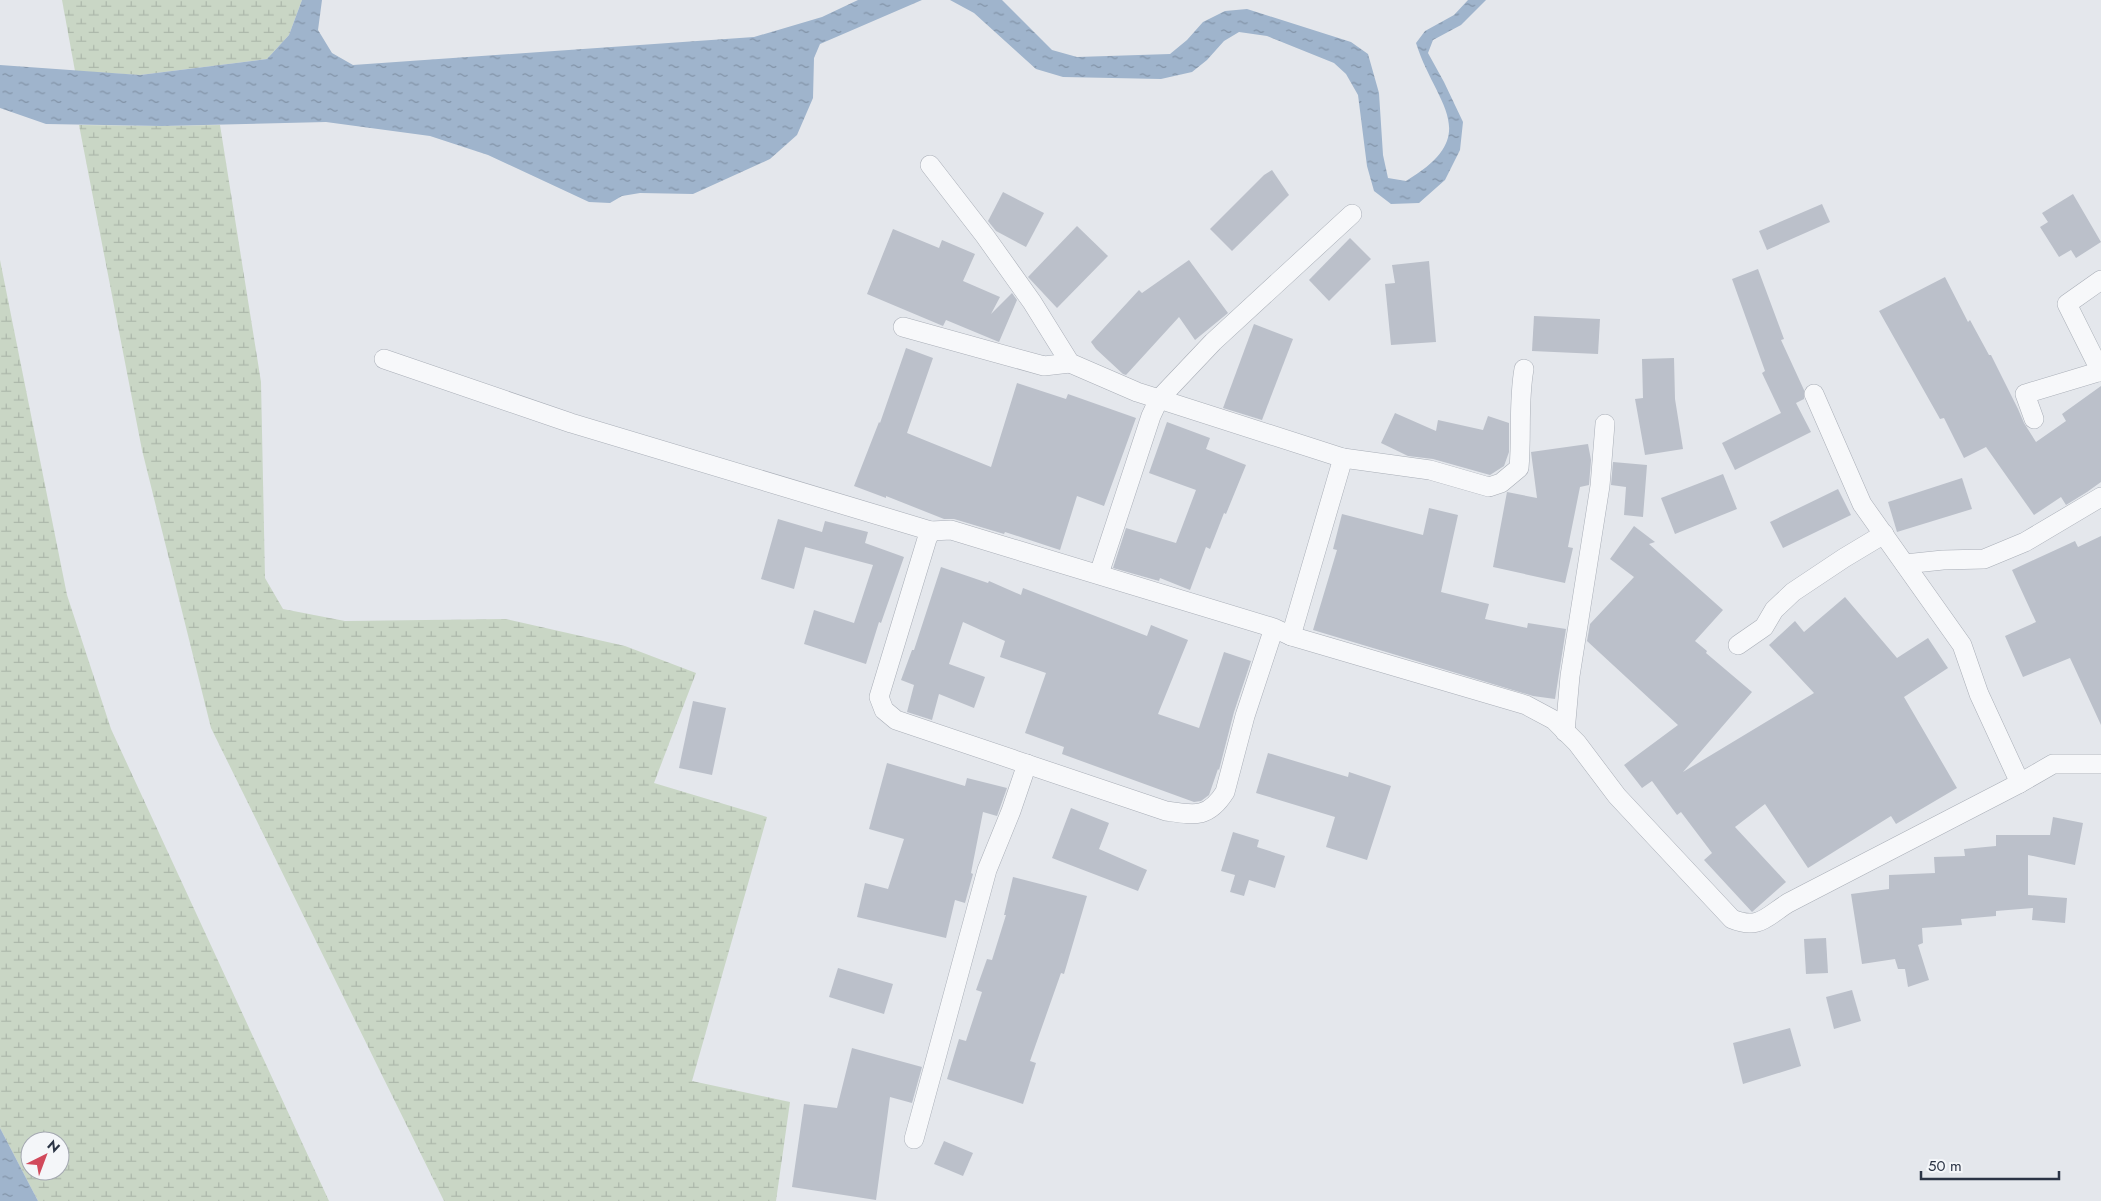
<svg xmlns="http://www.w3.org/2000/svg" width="2101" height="1201" font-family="Jost,sans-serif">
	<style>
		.wetland { fill: url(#wetland-marsh); fill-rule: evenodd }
		.water { fill: url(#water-ripples) }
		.building { fill: #bbc0ca }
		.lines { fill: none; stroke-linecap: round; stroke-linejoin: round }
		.street-casing { stroke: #a9aeb7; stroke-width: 20 }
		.street { stroke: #f7f8fa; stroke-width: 19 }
	</style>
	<defs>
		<pattern id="wetland-marsh" width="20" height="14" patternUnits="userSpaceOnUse" patternTransform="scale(1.25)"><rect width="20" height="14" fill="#c9d6c5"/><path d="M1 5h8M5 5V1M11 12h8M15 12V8" fill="none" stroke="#adb8ab"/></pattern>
		<pattern id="water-ripples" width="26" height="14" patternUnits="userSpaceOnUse" patternTransform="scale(1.25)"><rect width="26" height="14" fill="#9fb4cc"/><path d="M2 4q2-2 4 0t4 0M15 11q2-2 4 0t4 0" fill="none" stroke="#8293a7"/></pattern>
	</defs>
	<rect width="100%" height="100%" fill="#e4e7ec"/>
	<g class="wetland">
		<polygon points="62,0 302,0 289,35 267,59 140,75 75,71"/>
		<polygon points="79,125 161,126 220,125 261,382 265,578 283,609 345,621 506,619 625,646 696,673 654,783 767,817 692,1081 790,1102 776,1201 444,1201 211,728 142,450"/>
		<path d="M0,260L67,595L111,729L329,1201H38L0,1128ZM30,1141H60V1171H30Z"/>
	</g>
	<g class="water">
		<polygon points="302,0 322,0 318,30 332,53 353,65 754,37 822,17 858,0 922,0 820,44 814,58 813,98 797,135 770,159 693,194 640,193 622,196 610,203 589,202 488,155 430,136 326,122 162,126 46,124 0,108 0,65 140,75 267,59 289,35"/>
		<path d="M950,0H1002L1052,50L1077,57L1170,54L1187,40L1203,22L1225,11L1247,9L1351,42L1368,54L1379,93L1383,155L1388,178L1406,181C1485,134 1435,104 1416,43L1425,31L1454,15L1468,0H1486L1461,25L1433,40L1428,53L1444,82L1463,122L1460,150L1445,180L1419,203L1391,204L1374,191L1367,166L1358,95L1346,74L1334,63L1267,36L1239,32L1224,41L1207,60L1192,72L1161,79L1063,77L1036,69L974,13Z"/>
		<polygon points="0,1128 38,1201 0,1201"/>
	</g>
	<g class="building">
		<polygon points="1272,170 1289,195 1232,251 1210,229 1264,175"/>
		<polygon points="1003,192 1044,213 1026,247 996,231 988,221"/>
		<polygon points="2073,194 2101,242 2076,258 2071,250 2059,257 2040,227 2048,222 2042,213"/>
		<polygon points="1822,204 1830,222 1767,250 1759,231"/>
		<polygon points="1077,226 1108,256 1057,308 1028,277"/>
		<polygon points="893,229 939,248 942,240 975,254 963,281 1000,297 991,314 1012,293 1017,300 999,342 946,320 943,326 867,294"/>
		<polygon points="1350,238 1371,259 1329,301 1309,280"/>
		<polygon points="1189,260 1228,313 1195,340 1179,317 1126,375 1123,374 1096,349 1091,342 1139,290 1142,293"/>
		<polygon points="1429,261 1436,342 1391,345 1385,284 1395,283 1392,265"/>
		<polygon points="1758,269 1784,339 1781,340 1804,390 1804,399 1796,403 1811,432 1735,470 1722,443 1781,413 1762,373 1765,371 1732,279"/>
		<polygon points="1945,277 1968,322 1970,320 1989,355 1991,355 2018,409 2024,423 2036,442 2066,421 2062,414 2101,386 2101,482 2087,492 2066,505 2061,497 2034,515 1986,447 1964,458 1944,418 1940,419 1879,311"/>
		<polygon points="1534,316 1600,319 1598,354 1532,351"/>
		<polygon points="1254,324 1293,339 1262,420 1223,408"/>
		<polygon points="906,348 933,358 907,433 991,467 1017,383 1066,399 1068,394 1136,418 1104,506 1077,496 1060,550 1005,532 1004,534 954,519 944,519 886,496 886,498 854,486 879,422 880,423"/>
		<polygon points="1674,358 1675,399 1683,449 1645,455 1635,399 1643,398 1642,359"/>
		<polygon points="1395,413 1436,431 1438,420 1483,430 1488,416 1509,423 1509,452 1504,466 1490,475 1433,459 1408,456 1381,443"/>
		<polygon points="1167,422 1210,438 1206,449 1246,465 1226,514 1224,513 1210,549 1206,547 1190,590 1160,578 1159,581 1113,568 1126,528 1176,543 1196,490 1149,473"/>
		<polygon points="1588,444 1591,460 1589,485 1580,487 1568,547 1573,548 1565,583 1493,567 1507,492 1537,498 1531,452"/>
		<polygon points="1613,462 1647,465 1643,517 1624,515 1626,487 1611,485"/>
		<polygon points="1723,474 1737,509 1675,534 1661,498"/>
		<polygon points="1962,478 1972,509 1897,532 1888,502"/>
		<polygon points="1838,489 1851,515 1783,548 1770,522"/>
		<polygon points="1429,508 1458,515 1441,592 1489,604 1485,619 1527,628 1528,623 1566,629 1555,699 1533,696 1313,630 1337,550 1333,549 1342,514 1423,535"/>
		<polygon points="778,519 822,532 825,521 868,532 865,543 904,557 881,623 879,622 866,664 804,644 814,610 854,623 873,565 805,547 794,589 761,579"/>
		<polygon points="1634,526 1655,542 1649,544 1723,610 1695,641 1707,651 1706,653 1752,692 1683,772 1814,693 1769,645 1795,621 1804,632 1845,597 1897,658 1928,638 1948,668 1904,697 1957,788 1896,824 1891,816 1808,868 1765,804 1735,827 1786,882 1752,912 1704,860 1712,853 1681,812 1677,815 1652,781 1642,788 1624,765 1678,725 1587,641 1590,624 1634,577 1610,559"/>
		<polygon points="2101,536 2101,725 2070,658 2023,677 2005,636 2036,622 2012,570 2075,541 2078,547"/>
		<polygon points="941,567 988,583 989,581 1021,595 1023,588 1147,636 1151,625 1188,640 1158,714 1199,728 1224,652 1251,661 1234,712 1219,770 1218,769 1209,795 1201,801 1194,802 1062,754 1064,747 1025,733 1046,673 1000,657 1005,641 963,622 949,664 985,677 974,708 939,694 932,720 907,712 914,685 901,680 912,650 914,650"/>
		<polygon points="693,701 726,708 712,775 679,768"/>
		<polygon points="1268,753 1348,777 1349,772 1391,786 1367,860 1326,847 1335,817 1256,793"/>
		<polygon points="887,763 965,786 967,778 1007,788 997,816 983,812 971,873 973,874 965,903 955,900 946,938 857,917 865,883 888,889 904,839 869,829"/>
		<polygon points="1071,808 1109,823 1099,849 1147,870 1138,891 1052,858"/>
		<polygon points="2053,817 2083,823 2075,865 2028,855 2028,895 2067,898 2065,923 2032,920 2033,908 1996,911 1996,916 1961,919 1962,925 1922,928 1923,943 1918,945 1929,980 1908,987 1905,969 1898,969 1895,959 1862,964 1851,894 1889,889 1889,875 1935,873 1934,857 1965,856 1964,849 1996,846 1996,835 2050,835"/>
		<polygon points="1233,832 1259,840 1257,847 1285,856 1275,888 1249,880 1244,896 1230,892 1235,875 1221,871"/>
		<polygon points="1013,877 1087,896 1064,974 1061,973 1030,1061 1036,1063 1023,1104 947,1079 959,1039 966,1041 982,992 976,990 987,959 992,960 1006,915 1004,915"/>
		<polygon points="1826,938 1828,973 1806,974 1804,939"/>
		<polygon points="838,968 893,984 884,1014 829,997"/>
		<polygon points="1852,990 1861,1021 1834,1029 1826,997"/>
		<polygon points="1790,1028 1801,1066 1743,1084 1733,1043"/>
		<polygon points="852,1048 922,1067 912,1103 890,1097 876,1200 792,1187 804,1104 837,1108"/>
		<polygon points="944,1141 973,1153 963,1176 934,1164"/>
	</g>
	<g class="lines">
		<defs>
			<g id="street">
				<polyline points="930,165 985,236 1032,302 1070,363 1137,392 1159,399 1151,416 1099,574"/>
				<polyline points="2101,280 2067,304 2101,372"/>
				<polyline points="903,327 1044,366 1070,363"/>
				<polyline points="384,359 571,423 931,531"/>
				<polyline points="1814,394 1862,504 1962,645 1979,694 2020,783"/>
				<polyline points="2034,419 2025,394 2101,371"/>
				<polyline points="1343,458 1159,399 1213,342 1352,214"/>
				<polyline points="1905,564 1943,560 1984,559 2025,542 2101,497"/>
				<path d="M1274,628L1245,716L1225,792C1208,819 1194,815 1166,811L896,720L884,710L879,697L927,539L931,531L951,530L1274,628L1291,636L1526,705L1554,720L1577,743L1617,796L1732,919C1759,930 1766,917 1788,903L2020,783L2053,764H2101"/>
				<path d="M1291,636L1343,458L1430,470L1489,487L1501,483L1519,468C1522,435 1518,402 1524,369"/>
				<polyline points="1738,645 1764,627 1774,610 1793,592 1844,558 1884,534"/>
				<polyline points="1565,732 1570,676 1600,486 1605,424"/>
				<polyline points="914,1139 987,870 1011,811 1027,764"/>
			</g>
		</defs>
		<use href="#street" class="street-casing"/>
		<use href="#street" class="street"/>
	</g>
	<g transform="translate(45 1156) rotate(42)"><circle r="24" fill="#f4f6f9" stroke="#a4a8b1"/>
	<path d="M0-4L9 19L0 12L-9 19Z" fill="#d1495b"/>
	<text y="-8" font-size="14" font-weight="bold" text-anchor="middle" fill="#2b3445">N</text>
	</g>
	<path d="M1921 1171v8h138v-8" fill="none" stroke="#2b3445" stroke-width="2.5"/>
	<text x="1928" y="1171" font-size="15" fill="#2b3445" stroke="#f4f6f9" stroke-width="4" paint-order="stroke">50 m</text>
</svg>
